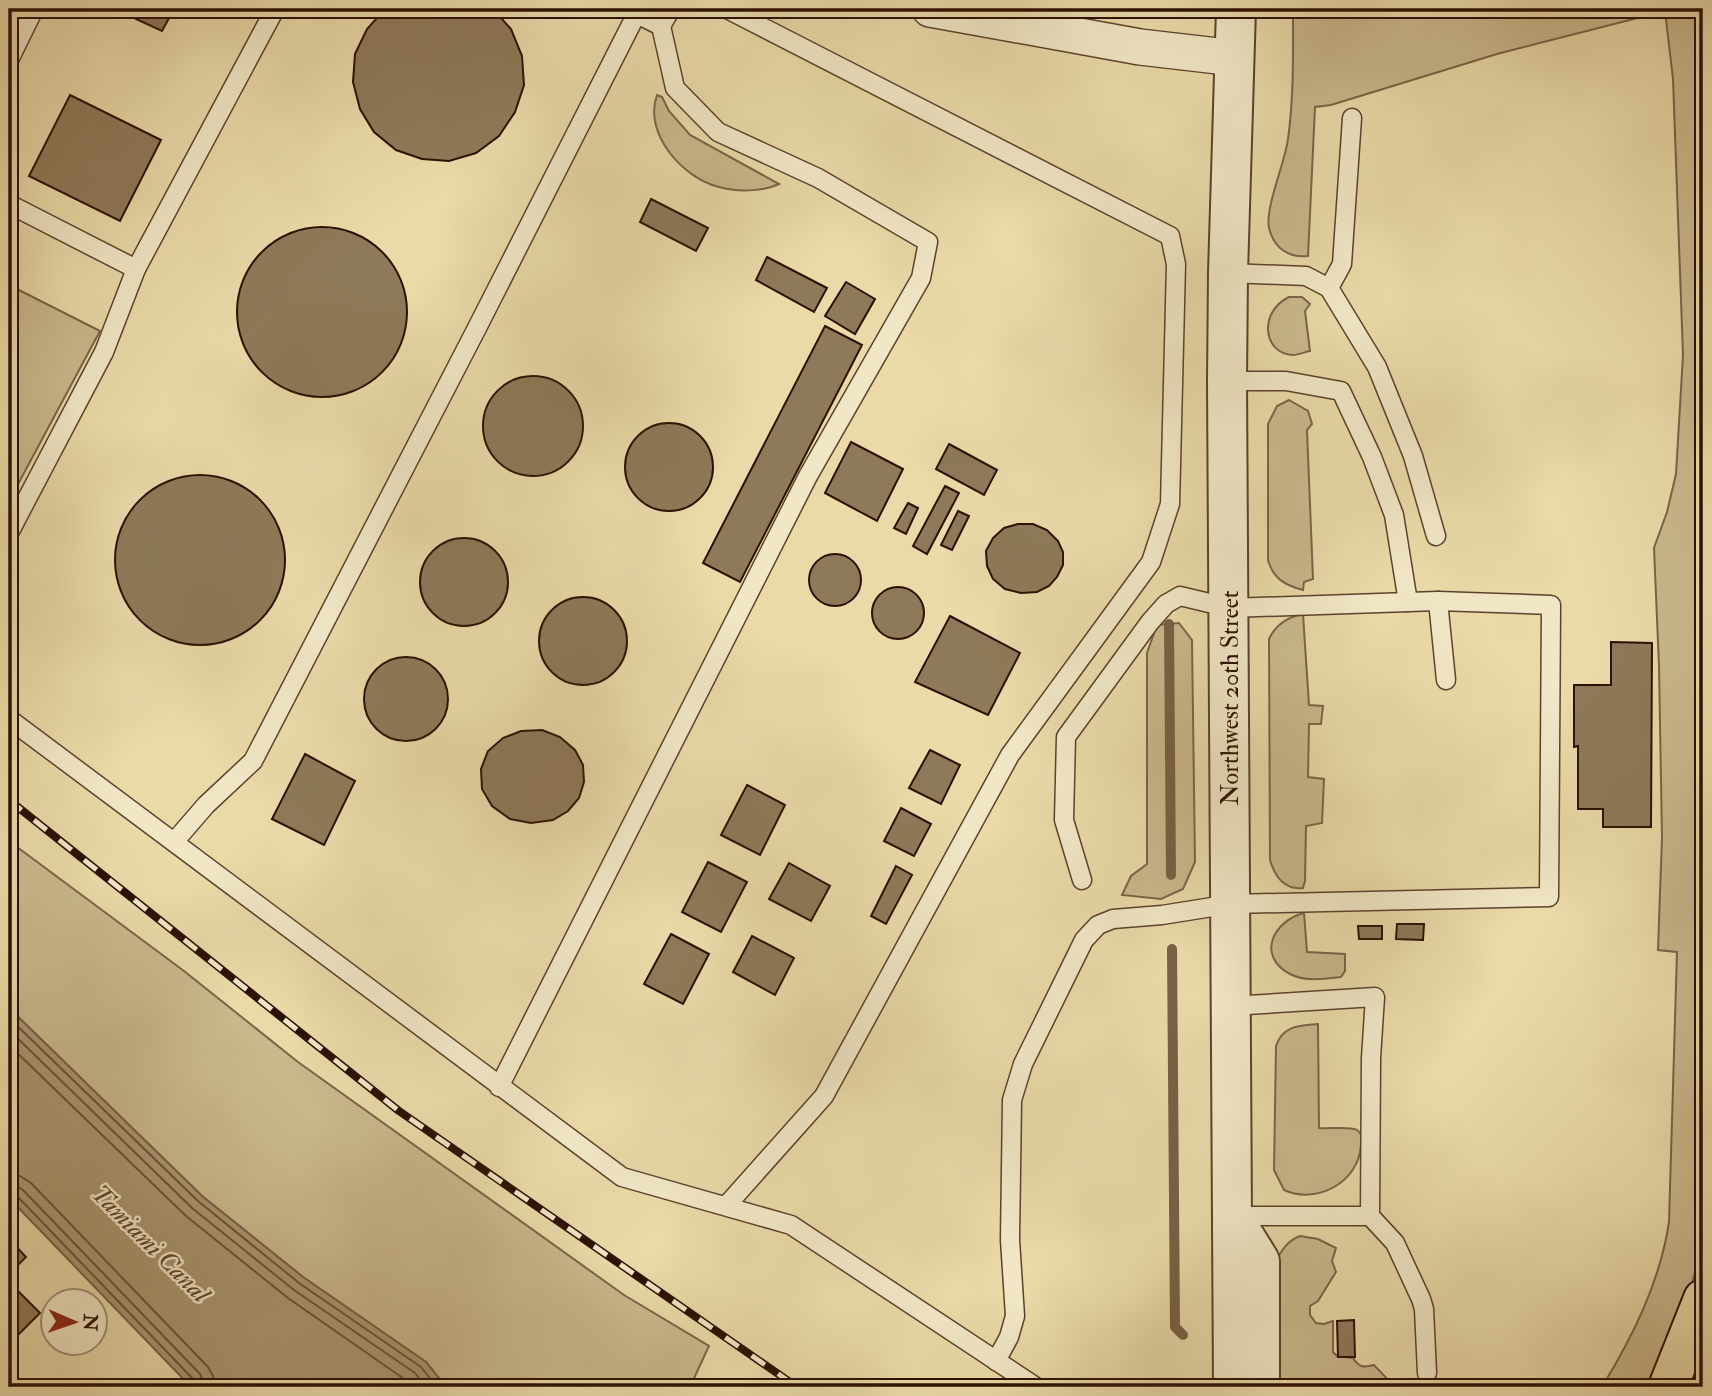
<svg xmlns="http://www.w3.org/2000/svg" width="1712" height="1396" font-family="'IM FELL Double Pica',serif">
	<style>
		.green { fill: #c9b88c; stroke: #7a6447; stroke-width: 2 }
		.water { fill: #a99570; stroke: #776044; stroke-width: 2 }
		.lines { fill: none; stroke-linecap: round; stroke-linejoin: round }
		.shore { stroke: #6a5239; stroke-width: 2 }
		.stream { stroke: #776044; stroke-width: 10 }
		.building { fill: #8e7958; stroke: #2c1002; stroke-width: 2 }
		.service-casing { stroke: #5b422c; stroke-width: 21 }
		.minor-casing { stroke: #5b422c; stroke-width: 38 }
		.tertiary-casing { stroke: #5b422c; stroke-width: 42 }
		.primary-casing { stroke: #2c1002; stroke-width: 42 }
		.service { stroke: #f1e7c6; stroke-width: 18 }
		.minor { stroke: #f1e7c6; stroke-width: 35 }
		.tertiary { stroke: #f1e7c6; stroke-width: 38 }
		.primary { stroke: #e9daa8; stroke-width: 38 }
		.rail-casing { stroke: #2c1002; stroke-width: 8 }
		.rail { stroke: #f1e7c6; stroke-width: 5; stroke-dasharray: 16; stroke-linecap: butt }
		.labels { text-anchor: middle; stroke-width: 5; stroke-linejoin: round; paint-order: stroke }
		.street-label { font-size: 24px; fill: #2c1002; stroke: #f1e7c6 }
		.water-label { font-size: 26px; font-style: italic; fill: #5e452e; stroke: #f1e7c6 }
	</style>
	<rect width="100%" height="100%" fill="#e9daa8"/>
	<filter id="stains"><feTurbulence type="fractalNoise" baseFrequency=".00286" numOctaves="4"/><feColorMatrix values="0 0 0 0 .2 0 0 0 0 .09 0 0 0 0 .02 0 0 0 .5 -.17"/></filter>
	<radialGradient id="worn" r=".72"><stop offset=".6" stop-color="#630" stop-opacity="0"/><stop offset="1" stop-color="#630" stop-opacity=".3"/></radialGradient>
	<g class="green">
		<path d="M1293,9H1697L1703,97V1238C1693,1291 1674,1340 1648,1387H1602C1633,1336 1660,1282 1669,1222L1677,952L1658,950L1662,838L1659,666L1654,548L1667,512L1676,474L1683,355L1673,79L1665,11L1497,54L1331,105L1315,107L1308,256C1288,258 1274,248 1269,228C1265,207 1285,163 1288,139C1294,96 1293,51 1293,9Z"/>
		<path d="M657,95L662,97L669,111L690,135L779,184C763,192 736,192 719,187C683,178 643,134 657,95Z"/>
		<polygon points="9,285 100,331 9,501"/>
		<path d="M1289,297H1302L1310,304L1305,311L1310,351C1305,352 1298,355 1293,355C1263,354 1258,312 1289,297Z"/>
		<path d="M1289,400L1308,411L1312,424L1307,430L1313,579L1304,582L1303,590C1284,585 1273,578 1268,560V424L1277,406Z"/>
		<path d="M1303,614L1309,705L1323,706L1321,724H1309L1308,777L1324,779L1322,823L1306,826L1305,881L1303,888C1285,890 1275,877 1270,860L1269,639C1276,624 1288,617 1303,614Z"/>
		<polygon points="1179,623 1192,640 1195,862 1183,889 1161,899 1122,895 1131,876 1147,864 1147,653 1157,625"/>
		<polygon points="9,841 184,971 298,1062 624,1295 709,1346 690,1387 446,1387 426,1362 303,1277 202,1196 9,1008"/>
		<path d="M1304,913L1307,952L1345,954V971L1341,977C1325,979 1305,982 1290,974C1256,956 1273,921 1304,913Z"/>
		<path d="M1318,1024L1319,1128C1327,1129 1351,1126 1357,1130C1362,1133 1362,1140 1361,1145C1359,1182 1317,1205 1284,1190L1274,1170L1276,1046C1283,1025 1299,1026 1318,1024Z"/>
		<path d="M1300,1236L1318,1239L1336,1248L1332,1261L1336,1272L1318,1301L1310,1306V1315L1316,1323L1324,1324L1333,1321V1352L1337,1356L1353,1358C1359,1367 1363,1368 1374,1365L1395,1387H1273L1275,1262C1282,1250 1287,1241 1300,1236Z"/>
		<polygon points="1703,1350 1703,1387 1691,1387"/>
	</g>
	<polygon class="water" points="9,1008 202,1196 303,1277 426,1362 446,1387 191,1387 9,1198"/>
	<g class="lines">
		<g class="shore">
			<polyline points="9,1018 198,1201 299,1283 421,1367 437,1387"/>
			<polyline points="9,1030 192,1208 294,1290 415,1373 426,1387"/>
			<polyline points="9,1045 186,1216 288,1298 407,1381 412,1387"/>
			<polyline points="9,1175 20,1176 31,1183 208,1367 213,1376 215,1387"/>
			<polyline points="9,1185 17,1186 23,1190 200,1374 205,1387"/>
			<polyline points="9,1194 17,1196 194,1380 196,1387"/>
		</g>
		<g class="stream">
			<polyline points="1169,624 1171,875"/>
			<polyline points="1172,949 1175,1327 1183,1335"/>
		</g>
	</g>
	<g class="building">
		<polygon points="142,9 174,9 162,31 136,19"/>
		<polygon points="385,9 493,9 511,29 522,56 524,85 515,112 499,136 476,153 449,161 422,159 396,150 374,132 360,109 353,82 355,54 367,29"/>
		<polygon points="70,95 161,140 120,221 29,176"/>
		<polygon points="651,199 708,228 696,251 640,222"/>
		<circle cx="322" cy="312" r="85"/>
		<polygon points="767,257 827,288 814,312 756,280"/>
		<polygon points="846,282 875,299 855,334 825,316"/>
		<polygon points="825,326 862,345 740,582 703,563"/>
		<circle cx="533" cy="426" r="50"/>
		<circle cx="669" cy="467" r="44"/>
		<polygon points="851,442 903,469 877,521 825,493"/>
		<polygon points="949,444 997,470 984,495 936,469"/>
		<circle cx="200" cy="560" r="85"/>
		<polygon points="945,486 959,493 927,554 913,546"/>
		<polygon points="908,503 918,508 906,534 894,528"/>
		<polygon points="958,511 969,516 952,550 941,545"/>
		<polygon points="1018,524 1033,524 1047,530 1058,541 1063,552 1063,565 1057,577 1049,586 1037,592 1021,593 1005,589 993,579 987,566 986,551 993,538 1004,528"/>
		<circle cx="464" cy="582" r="44"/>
		<circle cx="835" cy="580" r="26"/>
		<circle cx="898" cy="613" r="26"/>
		<circle cx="583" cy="641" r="44"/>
		<polygon points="950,616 1020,653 988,715 915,682"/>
		<polygon points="1611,642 1652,643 1651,827 1603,827 1603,809 1578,809 1578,746 1574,747 1574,685 1611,685"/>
		<circle cx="406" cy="699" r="42"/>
		<polygon points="542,730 560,737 575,750 583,765 584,782 579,798 568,811 553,820 531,823 510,819 492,806 482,789 481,769 488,751 503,738 521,731"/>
		<polygon points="930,750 960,765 941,804 909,788"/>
		<polygon points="305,754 355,781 324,845 272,819"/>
		<polygon points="747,785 785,805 760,855 721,835"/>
		<polygon points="901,808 931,824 914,856 884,841"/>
		<polygon points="708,862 747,882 721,932 682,912"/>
		<polygon points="789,863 830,886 811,921 769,899"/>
		<polygon points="896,866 912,875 886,924 871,916"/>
		<polygon points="1397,924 1424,924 1423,940 1396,939"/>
		<polygon points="1358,926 1382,926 1382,939 1359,939"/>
		<polygon points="671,934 709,954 683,1004 644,984"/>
		<polygon points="752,936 794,958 775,995 733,972"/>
		<polygon points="9,1239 26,1257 9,1274"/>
		<polygon points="9,1282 40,1313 9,1344"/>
		<polygon points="1354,1320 1355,1357 1338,1357 1337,1321"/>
	</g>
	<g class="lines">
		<defs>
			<g id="service">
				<polyline points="661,26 671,9"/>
				<polyline points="9,60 34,9"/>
				<polyline points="9,204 136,269 275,9"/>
				<polyline points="1228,273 1306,276 1329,288 1377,367 1413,456 1436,536"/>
				<polyline points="1329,288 1342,264 1352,118"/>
				<polyline points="1227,381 1286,381 1341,391 1372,457 1394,515 1408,602"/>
				<polyline points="9,533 104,352 136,269"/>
				<polyline points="1438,601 1446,680"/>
				<polyline points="9,719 622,1177 791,1225 1036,1387"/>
				<polyline points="174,842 206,805 253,761 478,326 637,13"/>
				<polyline points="1231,1006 1375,997 1371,1058 1370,1216 1395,1243 1421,1299 1424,1309 1427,1373"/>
				<polyline points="499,1087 808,476 921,278 928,242 818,178 718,132 675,88 661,26 627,9"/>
				<polyline points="726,1206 824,1096 1010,755 1151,562 1170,504 1176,264 1170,236 727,9"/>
				<polyline points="1232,1216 1370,1216"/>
				<polyline points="996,1361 1009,1337 1015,1316 1010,1240 1012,1100 1023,1064 1084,940 1098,925 1113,919 1162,915 1231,904 1549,897 1551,605 1438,601 1230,608 1180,596 1166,604 1150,622 1066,737 1064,820 1082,880"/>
			</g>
			<polyline id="minor" points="930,9 1140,47 1235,58"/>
			<g id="tertiary">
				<polyline points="1232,1216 1260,1261 1260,1387"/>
				<polyline points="1233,1387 1227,381 1228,273 1236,9"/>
			</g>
			<polyline id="primary" points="1668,1387 1703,1299"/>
		</defs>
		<use href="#service" class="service-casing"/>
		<use href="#minor" class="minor-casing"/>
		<use href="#tertiary" class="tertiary-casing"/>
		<use href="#primary" class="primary-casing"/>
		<use href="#service" class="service"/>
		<use href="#minor" class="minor"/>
		<use href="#tertiary" class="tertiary"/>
		<use href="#primary" class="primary"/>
		<defs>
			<polyline id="rail" points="9,800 399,1111 797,1387"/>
		</defs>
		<use href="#rail" class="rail-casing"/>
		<use href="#rail" class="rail"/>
	</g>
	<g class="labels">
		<g class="street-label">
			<text transform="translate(1230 698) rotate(-90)" y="8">Northwest 20th Street</text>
		</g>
		<g class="water-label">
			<text transform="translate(151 1243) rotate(45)" y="9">Tamiami Canal</text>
		</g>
	</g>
	<rect width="1712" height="1396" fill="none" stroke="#e9daa8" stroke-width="35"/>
	<rect x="10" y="10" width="1691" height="1375" fill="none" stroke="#2c1002" stroke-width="3.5"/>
	<rect x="18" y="18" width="1677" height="1361" fill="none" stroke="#2c1002" stroke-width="2"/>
	<g transform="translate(74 1322) rotate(92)"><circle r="33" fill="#f1e7c6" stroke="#a29178" stroke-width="2"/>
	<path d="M0-5L12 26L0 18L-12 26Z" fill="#8f2418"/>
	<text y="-10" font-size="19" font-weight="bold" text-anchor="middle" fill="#2c1002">N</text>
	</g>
	<rect width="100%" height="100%" filter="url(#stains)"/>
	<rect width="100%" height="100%" fill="url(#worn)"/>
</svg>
